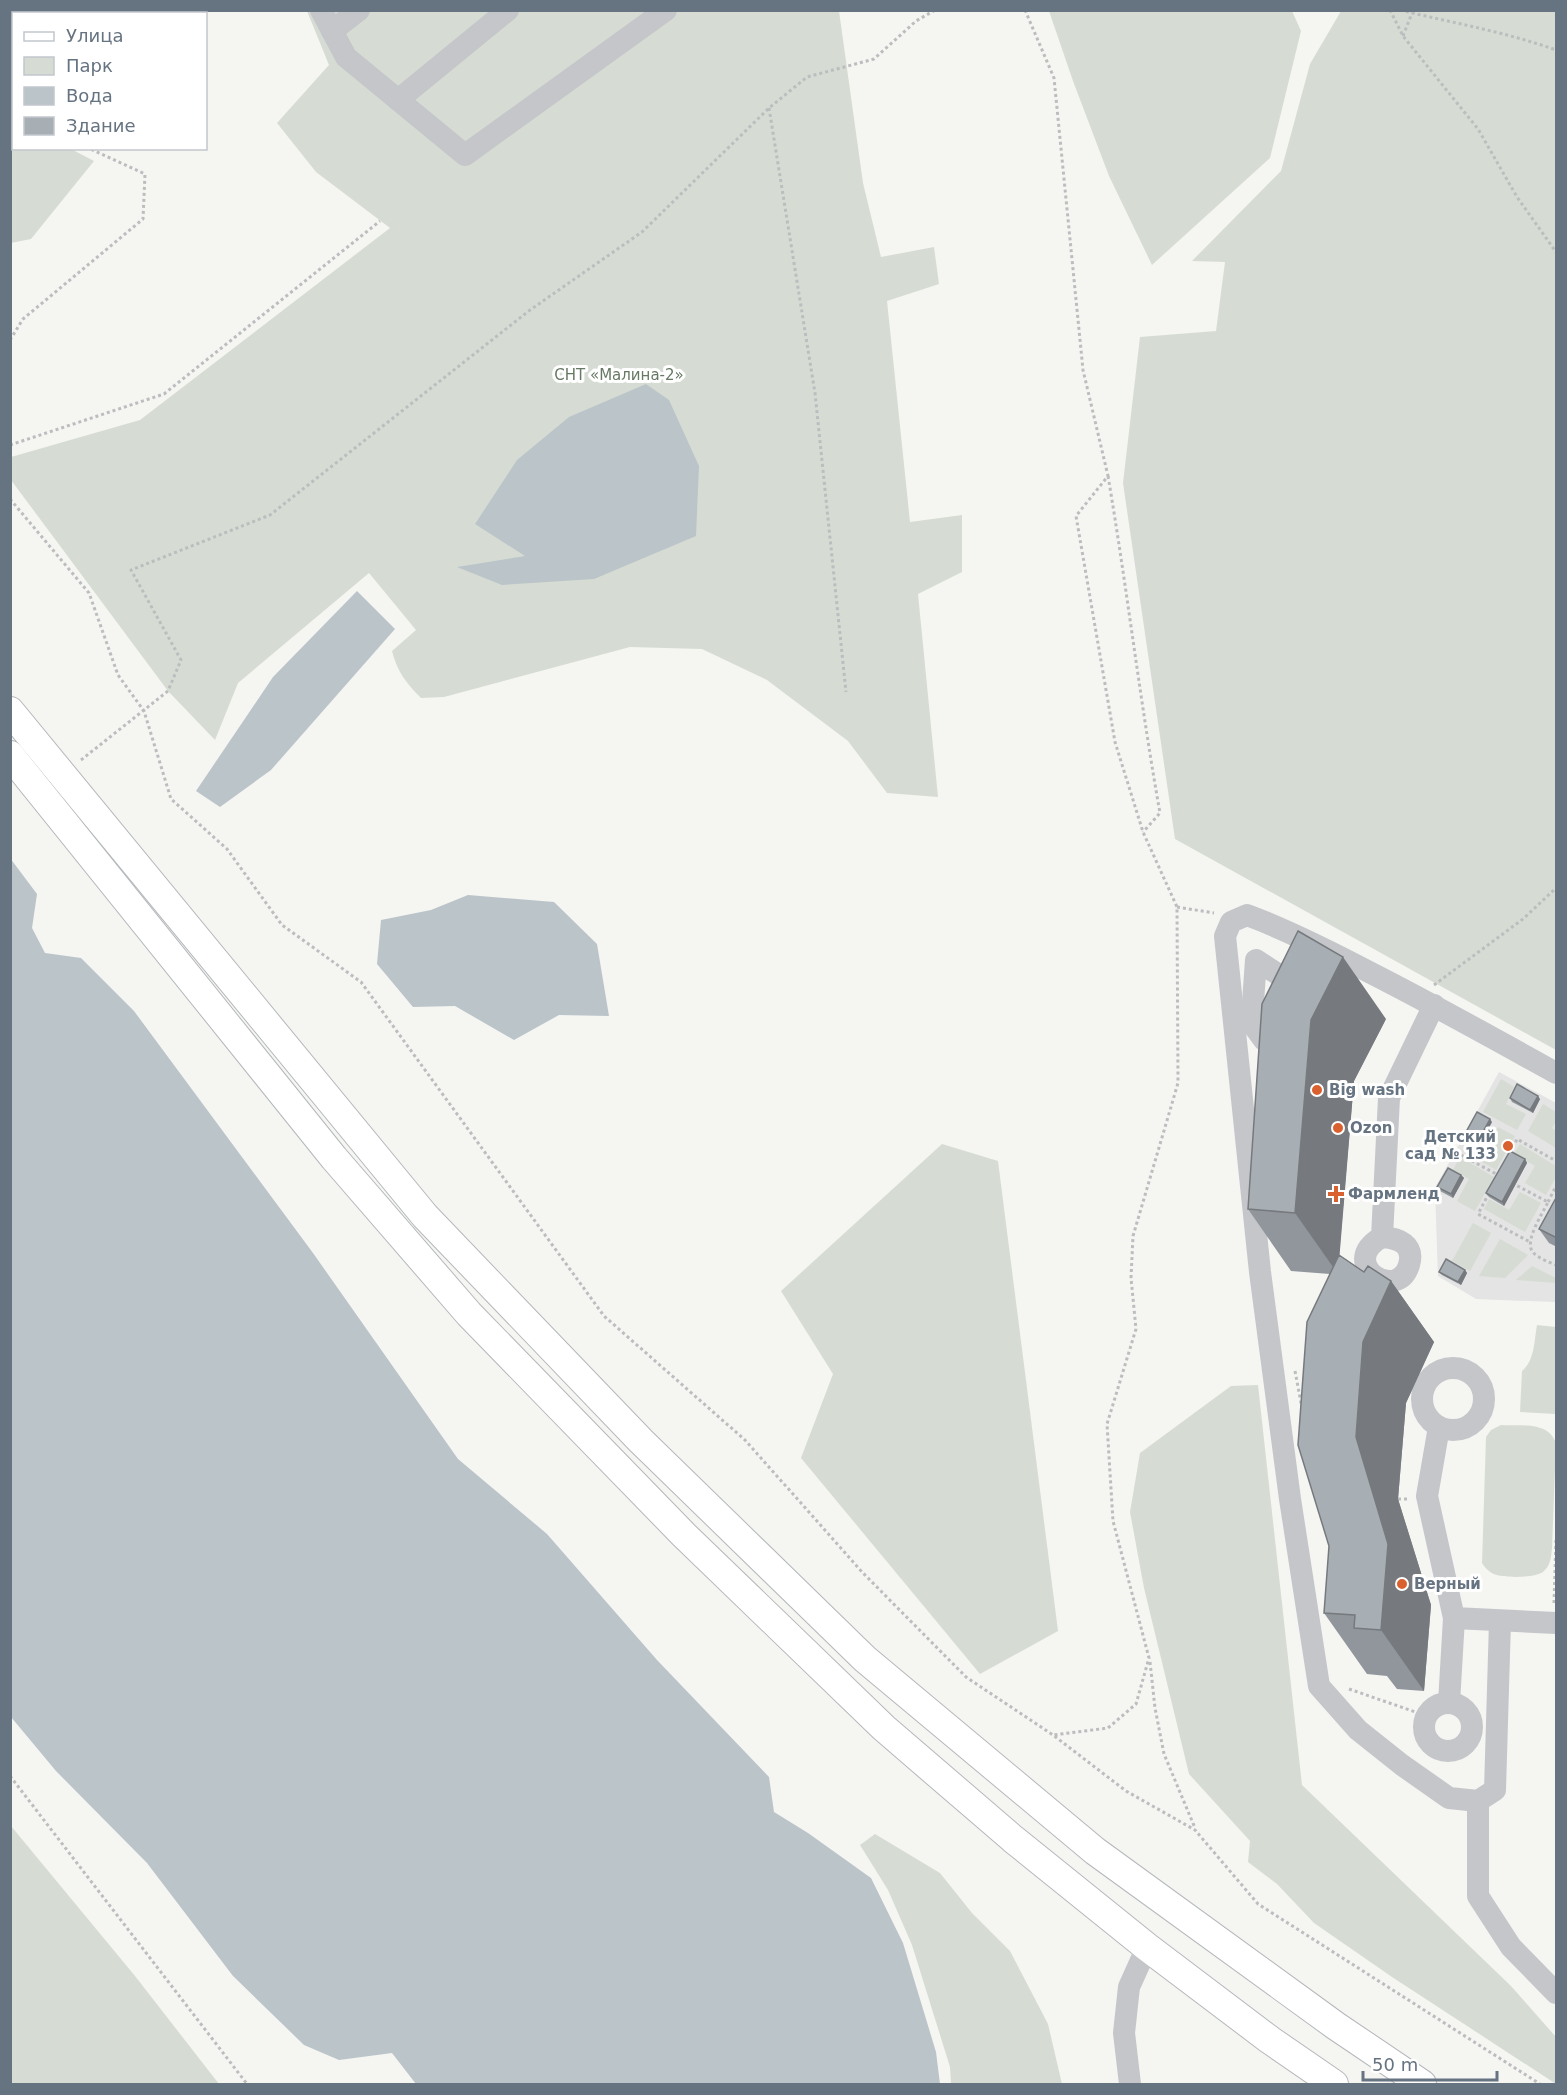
<svg xmlns="http://www.w3.org/2000/svg" width="1567" height="2095" font-family="'DejaVu Sans',sans-serif">
	<style>
		.built { fill: #e3e4e3 }
		.green { fill: #d6dcd3 }
		.water { fill: #bbc4c9 }
		.lines { fill: none; stroke-linecap: round; stroke-linejoin: round }
		.major-casing { stroke: #b4b8bb; stroke-width: 30 }
		.path { stroke: #bbbdbf; stroke-width: 3; stroke-dasharray: 3 3; stroke-linecap: butt }
		.minor { stroke: #c4c6ca; stroke-width: 22 }
		.major { stroke: #fff; stroke-width: 28 }
		.wall { fill: #90969b }
		.shaded-wall { fill: #767a7e }
		.building { fill: #a8afb4; stroke: #767a7e; stroke-width: 1.5 }
		.poi-dot { fill: #d8612f; stroke: #fff; stroke-width: 2 }
		.labels { text-anchor: middle; stroke-width: 6; stroke-linejoin: round; paint-order: stroke }
		.park-label { font-size: 15px; fill: #677964; stroke: #fff }
		.poi-label { font-size: 15px; font-weight: bold; fill: #667381; stroke: #fff; text-anchor: start }
	</style>
	<rect width="100%" height="100%" fill="#f5f5f2"/>
	<polygon class="built" points="1499,1072 1556,1103 1556,1302 1476,1299 1438,1276 1435,1188"/>
	<g class="green">
		<path d="M307,11H839L863,183L881,257L934,247L939,284L887,301L910,522L962,515V572L918,594L938,797L887,793L848,741L767,680L702,649L630,647L444,697L421,698C406,683 397,671 392,651L416,630L369,573L238,683L215,740L168,691L11,480V457L140,420L390,228L316,172L277,123L329,65Z"/>
		<polygon points="1049,11 1292,11 1301,31 1270,158 1152,265 1109,176 1073,81"/>
		<polygon points="1341,11 1556,11 1556,1050 1175,839 1123,483 1140,337 1216,331 1225,262 1192,261 1281,171 1310,64"/>
		<polygon points="11,115 13,117 14,148 71,149 94,161 31,239 11,243"/>
		<polygon points="1501,1079 1514,1087 1506,1104 1526,1114 1517,1130 1483,1112"/>
		<polygon points="1543,1104 1556,1112 1556,1121 1552,1128 1556,1131 1556,1148 1528,1131"/>
		<polygon points="1498,1127 1515,1136 1496,1170 1463,1151 1469,1140 1486,1149"/>
		<polygon points="942,1144 998,1161 1058,1631 980,1674 801,1458 833,1374 781,1291"/>
		<polygon points="1520,1144 1556,1166 1556,1177 1546,1195 1525,1183 1535,1166 1514,1154"/>
		<polygon points="1460,1157 1494,1177 1475,1211 1457,1201 1469,1179 1453,1170"/>
		<polygon points="1520,1192 1541,1203 1525,1232 1484,1209 1489,1199 1509,1210"/>
		<polygon points="1473,1223 1491,1233 1470,1271 1452,1261"/>
		<polygon points="1500,1239 1528,1255 1505,1278 1479,1276"/>
		<polygon points="1532,1266 1556,1278 1556,1283 1516,1280"/>
		<path d="M1537,1325L1556,1327V1414L1520,1412L1522,1371C1535,1360 1534,1341 1537,1325Z"/>
		<polygon points="1258,1385 1302,1785 1511,1986 1556,2037 1556,2084 1392,1977 1314,1923 1277,1884 1248,1862 1250,1841 1189,1774 1144,1588 1130,1512 1140,1453 1231,1386"/>
		<path d="M1501,1425C1521,1426 1548,1421 1556,1443L1552,1548C1551,1556 1551,1565 1544,1571C1537,1578 1507,1578 1497,1575C1490,1573 1486,1569 1482,1563L1486,1437L1491,1430Z"/>
		<polygon points="11,1826 135,1976 219,2084 11,2084"/>
		<polygon points="875,1834 940,1873 972,1913 1010,1951 1048,2024 1062,2084 951,2084 950,2067 912,1945 888,1890 860,1845"/>
	</g>
	<g class="water">
		<polygon points="646,384 669,400 699,466 696,536 594,579 502,585 457,567 525,556 475,524 517,460 569,417"/>
		<polygon points="357,591 395,629 271,770 220,807 196,791 273,677"/>
		<polygon points="10,858 37,894 32,928 45,953 81,958 134,1011 313,1253 458,1459 547,1534 657,1660 769,1777 774,1812 808,1833 871,1878 903,1943 936,2052 940,2084 416,2084 392,2053 339,2060 304,2045 233,1976 147,1863 56,1771 11,1717"/>
		<polygon points="468,895 554,902 597,944 609,1016 559,1015 514,1040 455,1006 413,1007 377,964 381,920 431,910"/>
	</g>
	<g class="lines">
		<defs>
			<g id="major">
				<polyline points="10,711 425,1216 641,1441 865,1659 1095,1851 1336,2026 1422,2084"/>
				<polyline points="10,755 334,1158 469,1314 684,1535 884,1728 1013,1839 1147,1947 1270,2040 1334,2084"/>
			</g>
		</defs>
		<use href="#major" class="major-casing"/>
		<g class="path">
			<polyline points="1025,10 1054,78 1083,370 1108,476 1076,516 1115,742 1143,832 1177,907 1178,1083 1133,1236 1131,1278 1136,1329 1107,1424 1113,1521 1149,1658 1136,1704 1108,1728 1053,1735"/>
			<polyline points="1390,10 1403,36 1478,129 1517,197 1556,252"/>
			<path d="M1400,10C1453,23 1506,32 1556,50"/>
			<polyline points="1403,36 1412,13"/>
			<polyline points="769,108 815,393 846,692"/>
			<polyline points="10,138 14,138"/>
			<polyline points="10,340 23,319 143,219 145,174 88,148"/>
			<polyline points="10,445 164,394 380,221"/>
			<path d="M1108,476C1127,588 1140,701 1160,813L1143,832"/>
			<polyline points="10,499 89,593 118,675 144,711 171,799 227,849 282,925 361,982 604,1316 745,1440 863,1573 966,1677 1053,1735 1126,1791 1195,1830 1258,1904 1540,2084"/>
			<polyline points="81,760 168,691 181,660 131,570 270,515 530,310 642,232 769,108 807,77 874,59 916,21 935,10"/>
			<polyline points="1177,907 1214,913"/>
			<polyline points="1434,985 1523,919 1556,888"/>
			<polyline points="1510,1153 1517,1139 1556,1161"/>
			<polyline points="1461,1155 1498,1175"/>
			<path d="M1512,1183L1548,1202C1543,1213 1525,1239 1532,1251C1537,1258 1549,1262 1556,1265"/>
			<polyline points="1489,1193 1478,1214 1530,1242"/>
			<polyline points="1548,1202 1556,1186"/>
			<polyline points="1295,1371 1302,1408"/>
			<polyline points="1398,1499 1408,1499"/>
			<polyline points="1554,1603 1556,1538"/>
			<polyline points="1150,1662 1155,1708 1164,1754 1195,1828"/>
			<polyline points="1349,1689 1427,1716"/>
			<polyline points="10,1776 247,2084"/>
		</g>
		<g class="minor">
			<polyline points="321,10 346,57 465,155 666,10"/>
			<polyline points="332,31 359,10"/>
			<polyline points="398,100 508,10"/>
			<polyline points="1280,1030 1273,1041 1264,1040 1253,1025 1252,1016 1256,960 1299,988"/>
			<path d="M1382,1237C1398,1238 1415,1244 1409,1265C1397,1304 1336,1263 1382,1237L1389,1098L1434,1005"/>
			<circle cx="1453" cy="1399" r="31"/>
			<polyline points="1439,1427 1427,1496 1454,1618 1556,1623"/>
			<path d="M1500,1621L1495,1790L1478,1801L1449,1798L1402,1765L1358,1730L1319,1686L1290,1499L1260,1272L1225,936L1231,922L1247,915C1290,931 1331,952 1371,973C1434,1005 1495,1039 1556,1073"/>
			<polyline points="1449,1703 1454,1618"/>
			<circle cx="1448" cy="1727" r="24"/>
			<polyline points="1478,1801 1478,1896 1511,1947 1556,1993"/>
			<polyline points="1130,2084 1124,2033 1129,1987 1147,1947"/>
		</g>
		<use href="#major" class="major"/>
	</g>
	<g class="wall">
		<polygon points="1386,1019 1354,1081 1339,1255 1364,1272 1391,1281 1434,1342 1406,1403 1398,1499 1431,1605 1424,1691 1397,1689 1387,1676 1367,1674 1324,1613 1329,1546 1330,1274 1291,1271 1248,1209"/>
		<polygon points="1510,1098 1540,1099 1533,1113 1512,1102"/>
		<polygon points="1492,1122 1481,1142 1469,1136 1466,1132"/>
		<polygon points="1525,1159 1527,1163 1504,1206 1489,1197 1486,1193"/>
		<polygon points="1461,1175 1464,1178 1453,1198 1440,1191 1437,1187"/>
		<polygon points="1557,1196 1557,1247 1549,1243 1539,1229"/>
		<polygon points="1465,1270 1467,1273 1461,1285 1442,1275 1439,1272"/>
	</g>
	<g class="shaded-wall">
		<polygon points="1343,957 1386,1019 1354,1081 1338,1274 1295,1213 1311,1020"/>
		<polygon points="1538,1096 1540,1099 1533,1113 1530,1110"/>
		<polygon points="1490,1119 1492,1122 1481,1142 1479,1139"/>
		<polygon points="1525,1159 1527,1163 1504,1206 1502,1202"/>
		<polygon points="1461,1175 1464,1178 1453,1198 1451,1194"/>
		<polygon points="1465,1270 1467,1273 1461,1285 1458,1282"/>
		<polygon points="1391,1281 1434,1342 1406,1403 1398,1499 1431,1605 1424,1691 1381,1630 1356,1437 1363,1342"/>
	</g>
	<g class="building">
		<polygon points="1298,931 1343,957 1311,1020 1295,1213 1248,1209 1262,1004"/>
		<polygon points="1517,1084 1538,1096 1530,1110 1510,1098"/>
		<polygon points="1477,1112 1490,1119 1479,1139 1466,1132"/>
		<polygon points="1510,1151 1525,1159 1502,1202 1486,1193"/>
		<polygon points="1448,1168 1461,1175 1451,1194 1437,1187"/>
		<polygon points="1557,1196 1557,1238 1539,1229"/>
		<polygon points="1339,1255 1364,1272 1368,1266 1391,1281 1363,1342 1356,1437 1388,1544 1381,1630 1354,1628 1355,1615 1324,1613 1329,1546 1298,1445 1307,1322"/>
		<polygon points="1446,1259 1465,1270 1458,1282 1439,1272"/>
	</g>
	<g class="poi-dot">
		<circle cx="1317" cy="1090" r="6"/>
		<circle cx="1338" cy="1128" r="6"/>
		<circle cx="1508" cy="1146" r="6"/>
		<path d="M1333 1185h6v6h6v6h-6v6h-6v-6h-6v-6h6z"/>
		<circle cx="1402" cy="1584" r="6"/>
	</g>
	<g class="labels">
		<g class="park-label">
			<text x="619" y="380">СНТ «Малина-2»</text>
		</g>
		<g class="poi-label">
			<text x="1329" y="1095">Big wash</text>
			<text x="1350" y="1133">Ozon</text>
			<text x="1496" y="1142" text-anchor="end">Детский<tspan x="1496" dy="17">сад № 133</tspan></text>
			<text x="1348" y="1199">Фармленд</text>
			<text x="1414" y="1589">Верный</text>
		</g>
	</g>
	<rect width="1567" height="2095" fill="none" stroke="#667381" stroke-width="24"/>
	<rect x="12" y="12" width="195" height="138" fill="#ffffff" stroke="#c2c7cd" stroke-width="1.5"/>
	<rect x="24" y="32" width="30" height="9" fill="#ffffff" stroke="#c2c7cd" stroke-width="1.5"/>
	<text x="66" y="42" font-size="18" fill="#667381">Улица</text>
	<rect x="24" y="57" width="30" height="18" fill="#d6dcd3" stroke="#c2c7cd" stroke-width="1.5"/>
	<text x="66" y="72" font-size="18" fill="#667381">Парк</text>
	<rect x="24" y="87" width="30" height="18" fill="#bbc4c9" stroke="#c2c7cd" stroke-width="1.5"/>
	<text x="66" y="102" font-size="18" fill="#667381">Вода</text>
	<rect x="24" y="117" width="30" height="18" fill="#a8afb4" stroke="#c2c7cd" stroke-width="1.5"/>
	<text x="66" y="132" font-size="18" fill="#667381">Здание</text>
	<path d="M1363 2071v9h134v-9" fill="none" stroke="#667381" stroke-width="3"/>
	<text x="1372" y="2071" font-size="18" fill="#667381" stroke="#ffffff" stroke-width="4.5" paint-order="stroke">50 m</text>
</svg>
